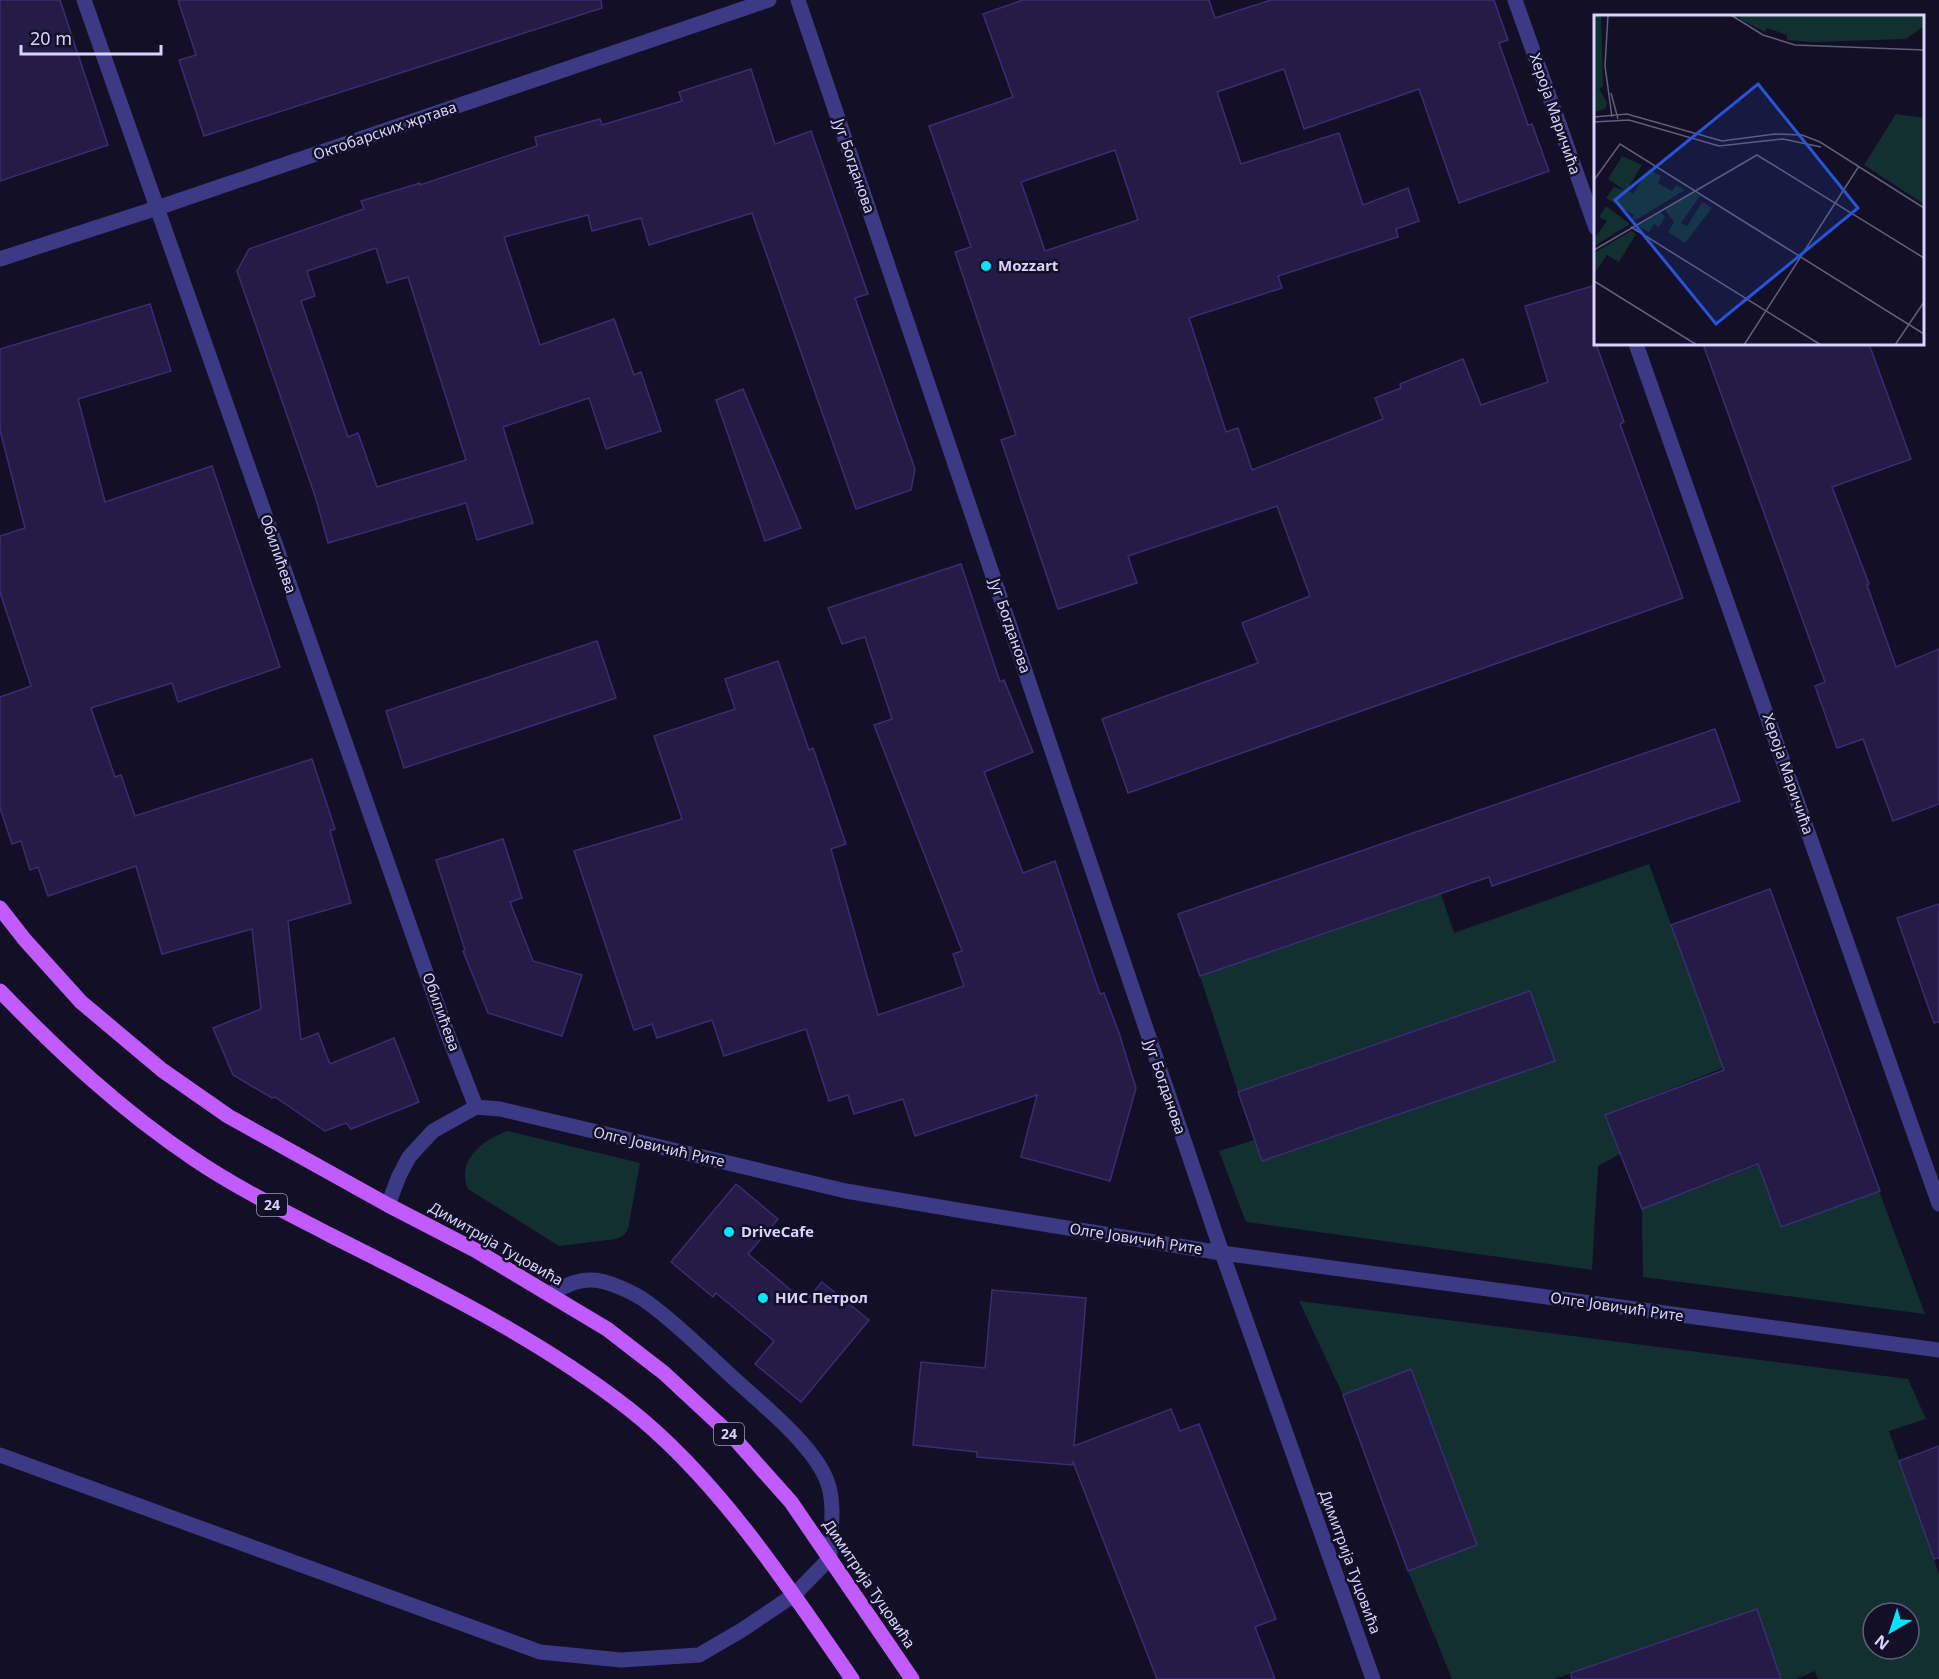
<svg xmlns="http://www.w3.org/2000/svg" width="1939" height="1679" font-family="'Noto Sans',sans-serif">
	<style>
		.green { fill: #12302f; fill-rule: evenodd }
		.building { fill: #241b47; stroke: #3b2d73; stroke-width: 1.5; fill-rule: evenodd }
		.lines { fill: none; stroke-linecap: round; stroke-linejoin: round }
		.service { stroke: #3d3a85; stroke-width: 15 }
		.minor { stroke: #3d3a85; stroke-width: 15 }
		.primary { stroke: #c25bff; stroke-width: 15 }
		.poi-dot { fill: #00e5ff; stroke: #130f26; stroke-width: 2 }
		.labels { text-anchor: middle; stroke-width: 5; stroke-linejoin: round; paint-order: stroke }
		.shield { fill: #130f26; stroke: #9e99be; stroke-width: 1.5 }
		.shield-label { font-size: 14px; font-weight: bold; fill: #d9d4ff }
		.street-label { font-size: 15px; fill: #d9d4ff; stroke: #130f26 }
		.poi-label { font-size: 15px; font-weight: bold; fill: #d9d4ff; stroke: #130f26; text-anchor: start }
		.inset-road { fill: none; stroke: #625e7d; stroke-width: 1.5 }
		.view { fill: #2655da; fill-opacity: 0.15; stroke: #2655da; stroke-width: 3 }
		.inset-edge { fill: none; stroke: #d9d4ff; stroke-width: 3 }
	</style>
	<rect width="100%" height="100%" fill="#130f26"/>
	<g class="green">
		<polygon points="1649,864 1723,1068 1605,1115 1620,1154 1598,1166 1592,1270 1246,1222 1219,1151 1254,1140 1263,1161 1555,1060 1530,991 1238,1092 1200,976 1441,894 1454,933"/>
		<path d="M508,1131L640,1163L628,1229L624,1235L616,1239L559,1246L468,1189C455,1160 484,1139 508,1131Z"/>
		<polygon points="1759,1165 1879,1191 1925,1314 1643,1277 1642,1209"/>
		<path d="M1299,1301L1908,1379L1926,1419L1889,1431L1939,1574V1679H1818L1815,1671L1796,1679H1781L1757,1609L1554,1679H1452L1408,1571L1476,1545L1411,1369L1343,1395ZM1873,1613H1909V1649H1873Z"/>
	</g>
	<g class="building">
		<polygon points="0,0 60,0 108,145 0,181"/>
		<polygon points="178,0 601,0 602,8 204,136 179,60 196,55"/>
		<path d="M1023,0H1209L1215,18L1271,0H1494L1508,40L1499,43L1528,125L1532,124L1549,171L1459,203L1419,89L1304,129L1284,69L1217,92L1241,164L1339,133L1363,205L1408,188L1419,221L1396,229L1398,237L1278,276L1282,288L1189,318L1226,432L1238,428L1252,470L1383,419L1375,398L1401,388L1400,384L1463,359L1481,405L1548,382L1525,306L1596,285V344L1624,422L1620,424L1683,598L1128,793L1102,719L1258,663L1242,623L1310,596L1277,506L1128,556L1137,583L1058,609L1001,440L1016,435L955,252L971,247L929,126L1013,97L983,14ZM1115,150L1138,220L1045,251L1021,182Z"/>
		<path d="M751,69L775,144L811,131L868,294L855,298L915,469L911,490L856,509L752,213L649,245L641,218L592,231L588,215L504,237L540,345L614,319L634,375L641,372L661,431L606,449L589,398L503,427L533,523L477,540L466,503L328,543L316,499L237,271L249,249L364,209L361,201L420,183V185L537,146L535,137L600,119L602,125L682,101L679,92ZM376,248L387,283L408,277L466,460L377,487L358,433L348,437L301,301L315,296L307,271Z"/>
		<polygon points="150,304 171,371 78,399 105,502 212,466 280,667 178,702 172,683 91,708 115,777 121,775 135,816 312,759 335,829 330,831 351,903 288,921 301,1040 318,1033 330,1064 394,1038 419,1102 351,1129 346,1123 325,1131 275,1097 272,1098 233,1075 213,1028 261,1009 252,929 162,954 136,866 48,896 38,867 30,870 21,841 12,844 0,808 0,697 31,686 0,592 0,536 25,528 0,430 0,349"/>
		<polygon points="1703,344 1869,344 1911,459 1832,487 1869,584 1867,585 1896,667 1939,649 1939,804 1893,821 1863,739 1837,748 1815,686 1825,682"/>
		<polygon points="743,389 801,528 765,541 716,400"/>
		<polygon points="961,564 1000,682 1004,680 1033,752 984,772 1023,873 1055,861 1100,994 1104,993 1119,1033 1136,1088 1110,1181 1021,1157 1037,1095 915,1136 903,1099 854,1114 848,1095 829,1101 806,1029 724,1056 712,1020 657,1038 652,1024 634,1030 574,851 682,819 654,736 735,709 725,679 778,661 809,750 813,748 846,844 831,849 878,1015 964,986 953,954 962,951 874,725 892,719 865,637 842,644 828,608"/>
		<polygon points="597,641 616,698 404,768 386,711"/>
		<polygon points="1715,729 1740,801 1492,886 1489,877 1200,976 1178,914"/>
		<polygon points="503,839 522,898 510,902 533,961 582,975 562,1036 488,1013 463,951 465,950 436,860"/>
		<polygon points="1770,889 1880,1191 1781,1227 1758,1164 1642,1209 1605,1115 1724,1070 1671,925"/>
		<polygon points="1939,904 1939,1022 1934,1023 1897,918"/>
		<polygon points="1530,991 1555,1061 1262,1161 1238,1092"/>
		<polygon points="736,1184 778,1219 748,1254 805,1302 822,1282 869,1320 801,1402 755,1364 774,1341 716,1293 713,1297 671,1262"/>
		<polygon points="992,1290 1086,1298 1074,1446 1171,1409 1180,1431 1199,1424 1276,1619 1255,1627 1275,1679 1157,1679 1073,1462 1072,1465 977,1457 977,1452 913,1445 921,1362 985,1368"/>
		<polygon points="1411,1369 1477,1545 1408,1571 1343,1395"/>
		<polygon points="1939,1446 1939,1558 1934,1559 1899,1461"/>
		<polygon points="1757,1609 1781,1679 1572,1679 1571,1673"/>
	</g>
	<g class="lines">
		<path class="service" d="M0,1455L540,1652L621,1660L699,1655L742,1630L794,1595L830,1558C830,1534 836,1504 827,1481C813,1444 759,1402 729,1374C702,1349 676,1323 647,1302C635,1293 607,1280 592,1280C576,1279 562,1288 549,1294"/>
		<g class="minor">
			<polyline points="84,0 448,1035 476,1107"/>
			<polyline points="798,0 1222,1253 1373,1679"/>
			<polyline points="1515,0 1596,228"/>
			<polyline points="0,259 157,208 769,0"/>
			<polyline points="1636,344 1939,1204"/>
			<polyline points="388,1205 399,1176 409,1157 433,1131 476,1107 500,1109 846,1191 969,1212 1222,1253 1939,1350"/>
		</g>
		<g class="primary">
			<polyline points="0,908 25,940 81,1002 162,1070 228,1116 388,1205 475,1250 607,1329 664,1373 734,1438 791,1502 912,1679"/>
			<path d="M0,991C60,1053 122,1111 194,1159C237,1188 284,1211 330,1235C433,1287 538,1338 629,1409C717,1478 789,1587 852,1679"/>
		</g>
	</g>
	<g class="poi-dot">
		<circle cx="986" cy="266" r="6"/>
		<circle cx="729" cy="1232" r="6"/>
		<circle cx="763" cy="1298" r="6"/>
	</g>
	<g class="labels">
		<g class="shield">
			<rect x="257" y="1194" width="30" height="22" rx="4.5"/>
			<rect x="714" y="1423" width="30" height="22" rx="4.5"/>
		</g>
		<g class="shield-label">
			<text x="272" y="1210">24</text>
			<text x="729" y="1439">24</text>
		</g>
		<g class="street-label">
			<text transform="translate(1555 114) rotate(71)" y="5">Хероја Маричића</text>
			<text transform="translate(385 131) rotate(-19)" y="5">Октобарских жртава</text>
			<text transform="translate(854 166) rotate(71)" y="5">Југ Богданова</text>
			<text transform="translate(278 554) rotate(71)" y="5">Обилићева</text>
			<text transform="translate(1010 626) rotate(71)" y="5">Југ Богданова</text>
			<text transform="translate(1788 774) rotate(71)" y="5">Хероја Маричића</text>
			<text transform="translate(441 1012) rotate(70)" y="5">Обилићева</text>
			<text transform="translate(1165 1087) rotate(71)" y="5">Југ Богданова</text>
			<text transform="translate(659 1147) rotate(13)" y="5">Олге Јовичић Рите</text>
			<text transform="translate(1136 1239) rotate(9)" y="5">Олге Јовичић Рите</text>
			<text transform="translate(496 1244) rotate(30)" y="5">Димитрија Туцовића</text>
			<text transform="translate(1617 1307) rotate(8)" y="5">Олге Јовичић Рите</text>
			<text transform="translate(1350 1562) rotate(70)" y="5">Димитрија Туцовића</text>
			<text transform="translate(869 1584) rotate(56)" y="5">Димитрија Туцовића</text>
		</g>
		<g class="poi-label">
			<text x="998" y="271">Mozzart</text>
			<text x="741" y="1237">DriveCafe</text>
			<text x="775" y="1303">НИС Петрол</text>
		</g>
	</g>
	<g transform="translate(1594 15)">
		<rect width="330" height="330" fill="#130f26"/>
		<path d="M0,0H7L9,72L5,73L13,88L11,94L0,97ZM146,0H330V11L312,24L218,27L193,25V20L173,13L171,17L146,4ZM302,99L330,103V189L270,150ZM28,141L48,150L33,175L39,179L55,154L67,161L64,168L78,176L82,170L91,175L42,205L38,203L40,200L12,183L20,172L32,176L14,164ZM100,177L106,181L87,208L93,211L108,187L118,193L91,228L74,217L80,207L71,195ZM12,191L36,209L0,231V224L13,206L5,202ZM67,197L71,202L65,212L60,209L55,217L44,211ZM37,216L42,219L25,247L13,240L0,259V238Z" fill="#12302f"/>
		<path class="inset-road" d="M14,0L11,51L18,102M137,0L169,20L201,30L330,35M17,78L24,104M0,102L33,99L128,126L181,119L208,120L226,127L330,193M0,107L35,105L125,131L189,124L227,132M163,140L330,243M0,165L26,129L330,319M37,212L227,330M0,235L163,140M0,266L103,330M150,330L265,151M301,330L330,287"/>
		<path class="view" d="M164,69L264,193L122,309L21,185Z"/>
		<rect width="330" height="330" class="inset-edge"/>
	</g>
	<g transform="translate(1891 1631) rotate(219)"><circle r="28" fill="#130f26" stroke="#625e7d" stroke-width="1.5"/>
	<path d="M0-4.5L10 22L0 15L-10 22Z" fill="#00e5ff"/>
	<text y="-9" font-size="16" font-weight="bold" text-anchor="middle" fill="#d9d4ff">N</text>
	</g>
	<path d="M21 45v9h140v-9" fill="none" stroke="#d9d4ff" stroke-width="3"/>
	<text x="30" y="45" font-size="18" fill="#d9d4ff" stroke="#130f26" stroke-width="4.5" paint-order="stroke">20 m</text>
</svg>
